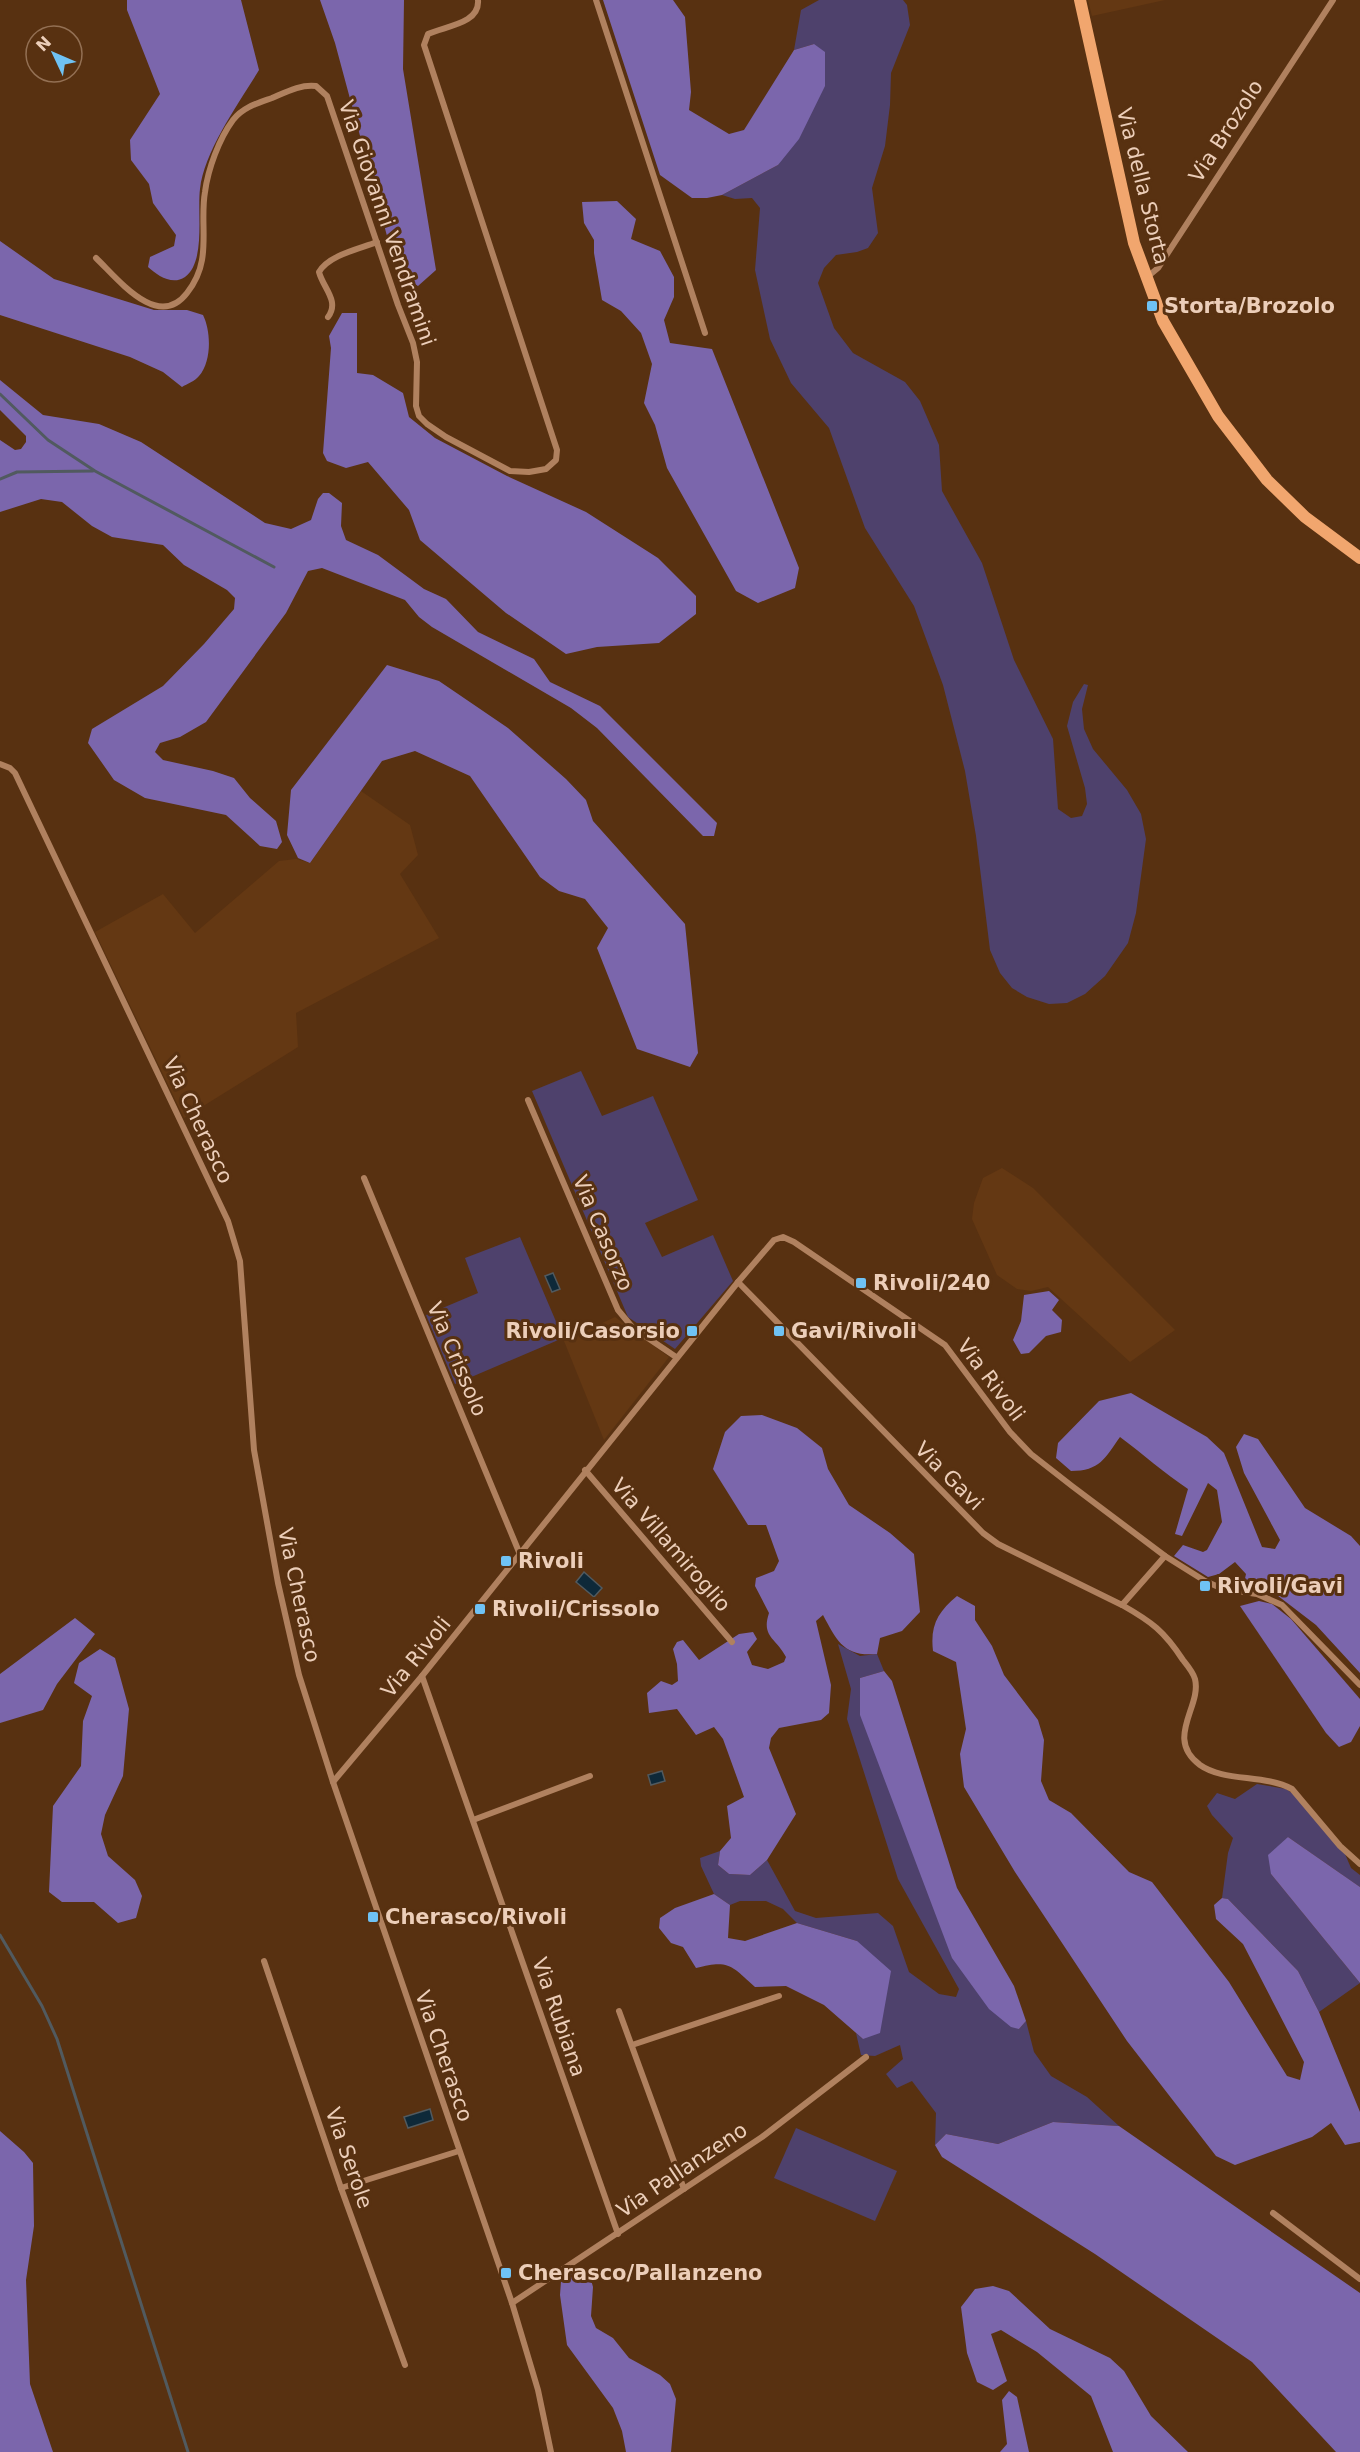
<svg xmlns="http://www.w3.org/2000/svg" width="1360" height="2452" font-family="'DejaVu Sans',sans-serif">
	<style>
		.built { fill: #643813 }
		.green { fill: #4e416c }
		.forest { fill: #7b66ac }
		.water { fill: #0e2939; stroke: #515a5f; stroke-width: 1.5 }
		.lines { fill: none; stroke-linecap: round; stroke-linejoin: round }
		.stream { stroke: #515a5f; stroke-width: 3 }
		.minor { stroke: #b0815f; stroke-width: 6 }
		.secondary { stroke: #f1a66e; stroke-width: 12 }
		.poi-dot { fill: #6fc2f4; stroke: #583111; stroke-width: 2 }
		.labels { text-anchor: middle; stroke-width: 6; stroke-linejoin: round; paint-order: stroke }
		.street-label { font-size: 21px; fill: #ecceb9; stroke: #583111 }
		.poi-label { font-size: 21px; font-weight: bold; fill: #ecceb9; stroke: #583111; text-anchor: start }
	</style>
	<rect width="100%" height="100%" fill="#583111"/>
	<g class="built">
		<polygon points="1088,0 1165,0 1092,16"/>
		<polygon points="361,791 410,825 418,855 400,874 439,938 296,1013 298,1047 184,1118 95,932 163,894 195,933 279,861 296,859 310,863"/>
		<polygon points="1002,1168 1033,1188 1175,1330 1130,1362 1048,1287 1031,1291 1017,1289 997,1275 972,1219 974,1203 983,1178"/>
		<polygon points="615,1317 669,1357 604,1440 564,1341"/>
	</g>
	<g class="green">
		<polygon points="819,0 903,0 907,5 910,25 891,73 890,105 885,146 872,188 878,233 868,248 857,252 836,255 824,268 818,283 834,328 853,353 905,382 920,401 939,445 942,491 982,563 1014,660 1053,739 1058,809 1071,818 1082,816 1087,804 1085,788 1067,726 1073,702 1084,684 1088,685 1082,709 1084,729 1093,749 1127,790 1141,814 1146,839 1136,913 1128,943 1105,976 1085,994 1067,1003 1049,1004 1027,997 1012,988 1000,973 990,950 976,836 965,771 943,685 914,606 865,528 829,428 791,383 770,339 755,270 760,208 752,198 735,199 722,195 778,165 814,44 794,50 801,10"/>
		<polygon points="581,1071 602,1116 653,1096 698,1200 645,1223 662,1257 713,1235 733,1281 675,1349 628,1317 532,1091"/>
		<polygon points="520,1237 563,1338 455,1384 426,1315 478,1293 465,1258"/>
		<polygon points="838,1644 860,1656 877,1654 884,1671 860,1678 1019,2029 1026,2021 1034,2052 1051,2076 1087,2097 1119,2126 1053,2122 998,2144 946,2134 935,2145 936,2113 912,2081 897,2088 886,2074 903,2059 900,2045 875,2056 861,2055 856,2033 863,2039 857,1941 797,1923 783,1909 766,1901 740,1901 730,1905 714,1894 701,1866 700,1858 720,1851 718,1865 729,1874 750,1875 767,1860 795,1911 816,1918 878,1913 893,1926 909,1972 939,1994 956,1997 959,1989 898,1879 847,1719 851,1689"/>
		<polygon points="1257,1784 1286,1789 1299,1798 1345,1854 1351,1868 1360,1875 1360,1887 1288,1837 1271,1874 1360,1983 1319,2012 1298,1971 1228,1899 1222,1898 1228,1853 1233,1838 1212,1815 1207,1806 1217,1793 1235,1799"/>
		<polygon points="796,2128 897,2171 875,2221 774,2178"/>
	</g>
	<g class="forest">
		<path d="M127,0H241L259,70C239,103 204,151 200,189C197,212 206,262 185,277C172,286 157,275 148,267L150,257L174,246L176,235L153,203L149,184L131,160L130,140L160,94L127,10Z"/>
		<polygon points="320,0 404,0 403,69 436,270 418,286 397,273 335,43"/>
		<polygon points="603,0 673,0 685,17 691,92 689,110 729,134 744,130 794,50 814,44 825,52 825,86 799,139 778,165 722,195 707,198 692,198 660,175"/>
		<polygon points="617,201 636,219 631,239 660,251 674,277 674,297 664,320 670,343 712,349 799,568 795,588 758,603 736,591 667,468 655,425 644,403 652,364 641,333 621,311 602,300 594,253 594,240 584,223 582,202"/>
		<path d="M0,241L54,279L154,310H187L203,315C211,331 212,361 199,376C195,381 187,384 182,387L163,372L130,357L0,315Z"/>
		<polygon points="342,313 357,313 357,373 373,375 403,393 409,417 435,438 507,476 586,512 658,558 696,596 696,614 659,643 597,647 566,654 506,613 420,540 409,510 368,462 346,468 327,461 323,453 331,348 329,336"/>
		<polygon points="0,380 43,415 99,424 141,442 265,523 291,529 311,520 318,499 323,493 329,493 342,503 341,526 346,540 378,555 424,589 446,599 478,632 534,659 550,682 600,706 717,823 714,836 703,836 597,728 571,708 432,627 419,617 405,600 322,568 308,571 286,613 206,722 180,737 160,743 155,752 163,760 213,771 234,778 250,798 276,821 282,842 277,849 260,846 226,815 145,798 114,780 88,743 92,729 163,686 204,644 234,609 235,598 227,590 184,565 163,545 112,537 92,526 62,502 41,499 0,512 0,440 15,450 21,449 26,442 26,436 0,410"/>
		<polygon points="387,665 439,681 508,728 566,779 586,800 593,821 685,924 698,1053 690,1067 637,1049 597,948 608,928 585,899 559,891 540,877 470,776 415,751 382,761 310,863 298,858 287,835 291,790"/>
		<polygon points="1049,1291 1059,1300 1052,1310 1062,1320 1061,1332 1046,1336 1029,1353 1021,1354 1013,1340 1021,1321 1024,1295"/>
		<path d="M1131,1393L1207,1437L1224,1453L1262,1547L1275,1549L1280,1540L1244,1473L1236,1447L1244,1434L1258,1439L1305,1508L1351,1536L1360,1546V1673L1316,1625L1269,1589L1244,1583L1246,1574L1235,1562L1219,1574L1208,1577L1174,1556L1183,1545L1203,1552L1207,1550L1222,1522L1217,1490L1208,1483L1182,1536L1175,1534L1188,1489C1164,1473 1143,1454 1120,1437C1105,1458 1100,1471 1071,1471L1056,1458L1058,1443L1099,1401Z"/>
		<path d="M762,1415L797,1428L822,1448L828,1469L849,1505L890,1533L914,1554L920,1612L902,1631L880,1638L877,1654C844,1657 837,1641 823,1615L816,1621L831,1685L829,1713L821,1720L779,1728L771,1738L769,1748L796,1814L767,1860L750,1875L729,1874L718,1865L720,1851L731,1838L727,1806L744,1797L723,1739L714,1727L696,1735L677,1709L649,1713L647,1693L661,1681L672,1685L678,1681L677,1664L673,1649L677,1642L683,1640L699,1660L739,1634L753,1632L757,1639L747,1652L752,1665L768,1669L784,1662L786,1657C776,1638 761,1637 769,1613L755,1586L756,1578L774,1571L779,1561L766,1525H748L713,1469L725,1432L741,1416Z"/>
		<path d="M957,1596L975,1606V1620L992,1646L1004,1675L1038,1720L1044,1740L1041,1781L1049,1800L1071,1813L1129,1872L1152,1882L1229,1982L1287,2076L1300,2080L1304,2062L1243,1944L1216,1919L1214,1905L1222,1898L1228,1899L1298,1971L1319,2012L1360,2112V2142L1345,2145L1331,2123L1312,2137L1235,2165L1216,2156L1127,2041L1015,1872L964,1787L960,1754L966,1729L956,1662L933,1651C930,1625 938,1612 957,1596Z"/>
		<polygon points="1259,1601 1272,1604 1291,1619 1360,1699 1360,1726 1351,1742 1339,1747 1326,1733 1240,1606"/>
		<polygon points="75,1618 95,1634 57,1684 43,1710 0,1723 0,1674"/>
		<polygon points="100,1649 115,1658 129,1709 123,1776 105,1815 101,1834 108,1856 135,1880 142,1896 136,1918 118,1923 94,1902 62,1902 49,1892 53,1806 81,1766 83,1721 92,1696 74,1683 79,1663"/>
		<polygon points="884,1671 892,1681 957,1888 1014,1986 1026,2021 1019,2029 1011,2027 989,2009 952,1958 860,1715 860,1678"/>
		<polygon points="1288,1837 1360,1887 1360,1983 1271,1874 1268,1855"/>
		<path d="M714,1894L730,1905L728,1938L745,1941L797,1923L857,1941L891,1971L880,2033L863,2039L824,2005L786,1986L755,1987C732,1966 729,1959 696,1968L683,1947L671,1943L659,1928L660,1918L675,1908Z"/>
		<polygon points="1053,2122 1119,2126 1360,2293 1360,2452 1336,2452 1252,2362 1095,2254 942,2157 935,2145 946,2134 998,2144"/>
		<polygon points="0,2131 24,2152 33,2163 34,2226 26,2280 30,2384 53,2452 0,2452"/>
		<polygon points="574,2271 590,2276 593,2287 591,2316 596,2328 613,2338 629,2358 660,2375 670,2384 676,2399 671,2452 626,2452 622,2431 613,2408 567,2345 560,2295 561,2281"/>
		<polygon points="993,2286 1009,2291 1050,2329 1110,2358 1124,2371 1151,2416 1188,2452 1113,2452 1091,2396 1037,2352 1001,2330 991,2334 1007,2381 993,2390 977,2382 967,2353 961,2307 975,2289"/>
		<polygon points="1009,2391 1017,2397 1029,2452 1000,2452 1007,2444 1002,2400"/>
	</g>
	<g class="water">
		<polygon points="553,1273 560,1289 552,1292 545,1276"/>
		<polygon points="584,1572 602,1588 594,1597 576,1582"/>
		<polygon points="662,1771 665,1781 651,1785 648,1775"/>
		<polygon points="430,2109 433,2120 408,2128 404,2117"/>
	</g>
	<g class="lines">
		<g class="stream">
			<polyline points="0,394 48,440 95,471 274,567"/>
			<polyline points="0,479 17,472 93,471"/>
			<polyline points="0,1935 42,2006 57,2039 188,2452"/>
		</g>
		<g class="minor">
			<polyline points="596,0 705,333"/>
			<path d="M96,258C118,279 158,331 187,293C194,284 200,272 202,260C206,238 201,214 205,192C208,169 219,139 233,120C243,107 258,103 272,98C286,92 301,84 316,86L327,96L398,305L413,343L417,362L416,406L419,416L427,424L446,437L510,471L529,472L546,469L556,460L557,450L424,45L428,34C445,26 480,24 478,0"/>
			<polyline points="1146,278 1158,268 1333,0"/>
			<path d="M328,317C340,301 323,288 319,272C329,255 359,249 377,242"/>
			<polyline points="0,764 10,768 15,773 228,1221 240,1261 254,1450 278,1583 299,1675 333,1782 512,2303 538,2390 551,2452"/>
			<polyline points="528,1100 618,1310 633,1328 676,1357"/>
			<polyline points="364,1178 519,1552"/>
			<polyline points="738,1282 983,1533 998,1544 1122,1605 1165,1556"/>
			<polyline points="585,1470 732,1642"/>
			<path d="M1122,1605C1152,1622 1164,1631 1183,1660C1187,1665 1193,1672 1195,1679C1202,1707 1164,1738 1200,1765C1224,1782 1264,1774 1292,1789L1340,1846L1360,1864"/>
			<polyline points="422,1676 618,2234"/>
			<polyline points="333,1782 422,1676 738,1282 774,1240 783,1237 794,1242 945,1345 1010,1432 1031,1454 1072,1486 1165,1556 1205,1581 1223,1589 1257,1594 1282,1605 1360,1685"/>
			<polyline points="473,1820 590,1776"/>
			<polyline points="264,1961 341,2188 405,2365"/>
			<polyline points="619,2011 684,2189"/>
			<polyline points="632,2045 779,1996"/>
			<polyline points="341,2188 459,2151"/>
			<polyline points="1273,2213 1360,2279"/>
			<polyline points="512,2303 762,2137 866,2057"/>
		</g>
		<polyline class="secondary" points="1080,0 1134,243 1163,321 1218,416 1267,480 1305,517 1360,558"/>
	</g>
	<g class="poi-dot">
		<rect x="1146" y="300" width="12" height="12" rx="3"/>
		<rect x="855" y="1277" width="12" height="12" rx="3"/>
		<rect x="686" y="1325" width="12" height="12" rx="3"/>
		<rect x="773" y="1325" width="12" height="12" rx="3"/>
		<rect x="500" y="1555" width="12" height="12" rx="3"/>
		<rect x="1199" y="1580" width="12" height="12" rx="3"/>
		<rect x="474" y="1603" width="12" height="12" rx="3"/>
		<rect x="367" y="1911" width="12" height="12" rx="3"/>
		<rect x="500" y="2267" width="12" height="12" rx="3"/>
	</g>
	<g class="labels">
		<g class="street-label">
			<text transform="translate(1226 131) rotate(-57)" y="7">Via Brozolo</text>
			<text transform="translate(1143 186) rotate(76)" y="7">Via della Storta</text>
			<text transform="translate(387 223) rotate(71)" y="7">Via Giovanni Vendramini</text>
			<text transform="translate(198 1120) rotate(65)" y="7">Via Cherasco</text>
			<text transform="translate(603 1233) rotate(67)" y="7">Via Casorzo</text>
			<text transform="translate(457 1359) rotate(67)" y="7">Via Crissolo</text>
			<text transform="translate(991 1380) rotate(53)" y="7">Via Rivoli</text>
			<text transform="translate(949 1476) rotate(45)" y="7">Via Gavi</text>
			<text transform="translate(671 1545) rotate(49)" y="7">Via Villamiroglio</text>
			<text transform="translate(299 1595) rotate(78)" y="7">Via Cherasco</text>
			<text transform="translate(416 1657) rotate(-51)" y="7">Via Rivoli</text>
			<text transform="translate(559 2017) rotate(71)" y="7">Via Rubiana</text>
			<text transform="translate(444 2056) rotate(71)" y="7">Via Cherasco</text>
			<text transform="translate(349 2158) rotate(71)" y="7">Via Serole</text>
			<text transform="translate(682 2170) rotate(-34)" y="7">Via Pallanzeno</text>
		</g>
		<g class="poi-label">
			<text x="1164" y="313">Storta/Brozolo</text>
			<text x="873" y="1290">Rivoli/240</text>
			<text x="680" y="1338" text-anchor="end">Rivoli/Casorsio</text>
			<text x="791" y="1338">Gavi/Rivoli</text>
			<text x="518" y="1568">Rivoli</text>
			<text x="1217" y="1593">Rivoli/Gavi</text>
			<text x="492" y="1616">Rivoli/Crissolo</text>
			<text x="385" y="1924">Cherasco/Rivoli</text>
			<text x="518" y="2280">Cherasco/Pallanzeno</text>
		</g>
	</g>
	<g transform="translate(54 54) rotate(314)"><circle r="28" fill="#583111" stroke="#937054" stroke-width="1.5"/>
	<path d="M0-4.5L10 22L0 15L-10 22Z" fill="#6fc2f4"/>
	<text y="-9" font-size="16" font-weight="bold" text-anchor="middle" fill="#ecceb9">N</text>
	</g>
</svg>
